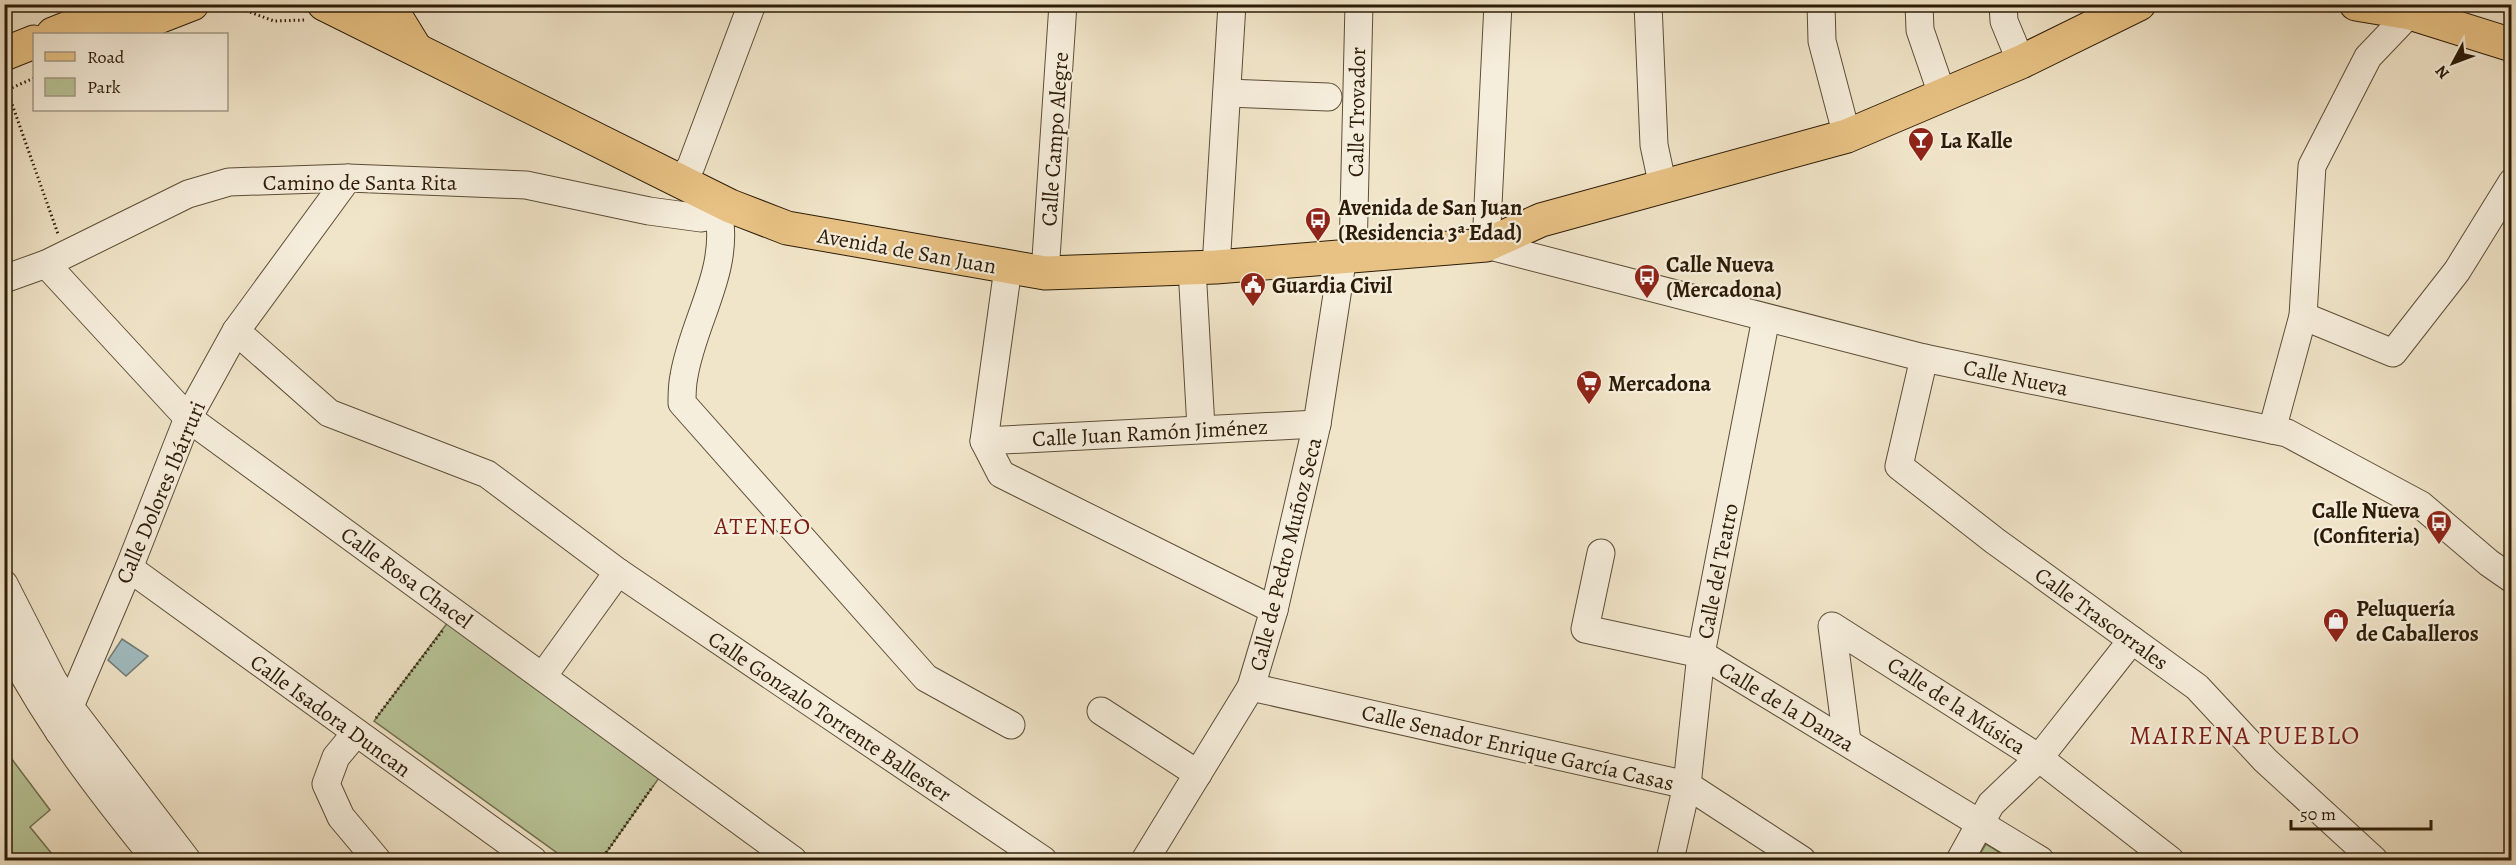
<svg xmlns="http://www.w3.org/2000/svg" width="2516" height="865" font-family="Alegreya,serif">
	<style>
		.green { fill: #b8c598; stroke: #727050; stroke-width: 1.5 }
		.water { fill: #a1bcc1; stroke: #727c77; stroke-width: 1.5 }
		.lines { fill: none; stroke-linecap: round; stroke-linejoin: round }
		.minor-casing { stroke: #5d4e38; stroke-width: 29 }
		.major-casing { stroke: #2c1c07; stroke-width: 35 }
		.path { stroke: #2c1c07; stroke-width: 3; stroke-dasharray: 1.5 3; stroke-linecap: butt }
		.minor { stroke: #f6eedc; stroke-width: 27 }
		.major { stroke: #e8c284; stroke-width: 33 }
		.labels { text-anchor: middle; stroke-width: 4.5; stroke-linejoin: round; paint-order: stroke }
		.street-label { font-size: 22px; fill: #2c1c07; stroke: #f6eedc }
		.poi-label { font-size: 22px; font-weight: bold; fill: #2c1c07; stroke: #f6eedc; text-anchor: start }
		.neighbourhood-label { font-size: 24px; letter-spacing: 1.5px; fill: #7a1f14; stroke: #f6eedc }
		.quarter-label { font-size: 26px; letter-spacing: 1.5px; fill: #7a1f14; stroke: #f6eedc }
	</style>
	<rect width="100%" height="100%" fill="#f1e5c9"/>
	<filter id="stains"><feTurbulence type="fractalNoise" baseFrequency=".00333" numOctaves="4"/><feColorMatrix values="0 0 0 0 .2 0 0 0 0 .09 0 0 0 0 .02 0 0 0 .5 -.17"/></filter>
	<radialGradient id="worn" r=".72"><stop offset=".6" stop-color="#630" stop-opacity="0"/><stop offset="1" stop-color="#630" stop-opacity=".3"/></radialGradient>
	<g class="green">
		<polygon points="448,622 659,778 601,860 567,860 374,721"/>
		<polygon points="11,758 50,810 30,827 57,860 5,860 5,761"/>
		<polygon points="1986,844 2012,860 1976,860"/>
	</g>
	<polygon class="water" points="122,639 148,656 126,676 108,660"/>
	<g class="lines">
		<defs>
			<g id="minor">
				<polyline points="1498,4 1486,245 1924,358 2287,433 2421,505 2489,563 2512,579"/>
				<polyline points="1648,4 1654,145 1663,187"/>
				<polyline points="1821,4 1822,41 1847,136"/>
				<polyline points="1919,4 1920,30 1943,97"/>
				<polyline points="2003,4 2004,21 2021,62"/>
				<polyline points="1227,93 1328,97"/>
				<polyline points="680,181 691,166 752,4"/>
				<path d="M719,215C729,272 693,321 684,376C682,385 682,394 682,403L926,678L1011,725"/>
				<polyline points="1353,255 1359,4"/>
				<polyline points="46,264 188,418 793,860"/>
				<polyline points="1216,267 1232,4"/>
				<polyline points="1008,268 984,441 1001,474 1274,610"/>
				<polyline points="1192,268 1201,428"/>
				<polyline points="1045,273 1063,4"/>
				<polyline points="4,279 46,264 188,194 229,182 348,178 526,185 649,211 701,218 719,215 730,206"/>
				<polyline points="2303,316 2393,353 2457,271 2512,182"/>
				<polyline points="236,331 329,413 487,474 618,572 1043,860"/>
				<polyline points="1924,358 1899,466 1995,541 2197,687 2265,760 2374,860"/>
				<polyline points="2272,430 2303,316 2312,166 2368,57 2410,13"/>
				<polyline points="984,441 1317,424"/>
				<polyline points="1601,553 1585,629 1701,654 2040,860"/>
				<polyline points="129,568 533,860"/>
				<polyline points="4,584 53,680 70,707 187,860"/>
				<path d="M4,638C44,719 100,791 156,860"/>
				<polyline points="543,676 618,572"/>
				<polyline points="1251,687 1687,785 1802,860"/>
				<polyline points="1101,711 1198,774"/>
				<polyline points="59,732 129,568 188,418 236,331 348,178"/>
				<polyline points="356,733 336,757 326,784 341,817 377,860"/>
				<polyline points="1847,741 1832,626 2039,758 2170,860"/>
				<polyline points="1145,860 1251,687 1274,610 1317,424 1343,256"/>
				<polyline points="1670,860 1687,785 1701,654 1766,318"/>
				<polyline points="1960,860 1991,804 2039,758 2132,640"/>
			</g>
			<g id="major">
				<polyline points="324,4 730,206 787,228 1045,273 1216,267 1486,245 1541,220 1847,136 2021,62 2139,4"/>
				<polyline points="388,4 415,48"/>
				<polyline points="2356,4 2410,13 2512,45"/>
				<polyline points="53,34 128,4"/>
				<polyline points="115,34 192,4"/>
				<polyline points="4,54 34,42"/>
			</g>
		</defs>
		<use href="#minor" class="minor-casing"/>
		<use href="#major" class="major-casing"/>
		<g class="path">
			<polyline points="215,6 239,8 274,21 305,20"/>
			<polyline points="34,78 7,90 58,234"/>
			<polyline points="376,718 443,630"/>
			<polyline points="601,860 653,786"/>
		</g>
		<use href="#minor" class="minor"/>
		<use href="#major" class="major"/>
	</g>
	<defs>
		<symbol id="bar-pin" viewBox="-11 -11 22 30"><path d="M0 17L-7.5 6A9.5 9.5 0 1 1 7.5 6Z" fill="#8f2418" stroke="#f6eedc"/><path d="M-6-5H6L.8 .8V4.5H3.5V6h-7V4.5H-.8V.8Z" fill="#fff"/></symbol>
		<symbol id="bus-pin" viewBox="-11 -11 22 30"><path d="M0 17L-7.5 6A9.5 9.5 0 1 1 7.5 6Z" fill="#8f2418" stroke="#f6eedc"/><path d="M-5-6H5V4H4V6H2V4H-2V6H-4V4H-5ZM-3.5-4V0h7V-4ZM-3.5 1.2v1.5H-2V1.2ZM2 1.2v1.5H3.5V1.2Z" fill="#fff"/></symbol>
		<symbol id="civic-pin" viewBox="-11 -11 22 30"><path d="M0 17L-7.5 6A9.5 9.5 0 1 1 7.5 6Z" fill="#8f2418" stroke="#f6eedc"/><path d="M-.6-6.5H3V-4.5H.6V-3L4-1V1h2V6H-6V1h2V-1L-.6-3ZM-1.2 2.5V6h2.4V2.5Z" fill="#fff"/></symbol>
		<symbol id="supermarket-pin" viewBox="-11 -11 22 30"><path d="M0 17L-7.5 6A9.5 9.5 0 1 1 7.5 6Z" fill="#8f2418" stroke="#f6eedc"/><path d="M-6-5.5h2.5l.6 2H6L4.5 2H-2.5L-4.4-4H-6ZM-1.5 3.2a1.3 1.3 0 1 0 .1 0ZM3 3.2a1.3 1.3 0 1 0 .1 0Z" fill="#fff"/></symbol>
		<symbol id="shop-pin" viewBox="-11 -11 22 30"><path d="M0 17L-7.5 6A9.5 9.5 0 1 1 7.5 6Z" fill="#8f2418" stroke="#f6eedc"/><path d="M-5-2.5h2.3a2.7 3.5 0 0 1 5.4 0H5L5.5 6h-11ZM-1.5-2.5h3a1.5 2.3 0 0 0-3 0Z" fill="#fff"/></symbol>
	</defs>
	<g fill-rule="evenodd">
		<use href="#bar-pin" x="1906" y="125" width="30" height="40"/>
		<use href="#bus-pin" x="1303" y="205" width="30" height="40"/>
		<use href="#bus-pin" x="1632" y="262" width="30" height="40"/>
		<use href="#civic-pin" x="1238" y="270" width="30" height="40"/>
		<use href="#supermarket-pin" x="1574" y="368" width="30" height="40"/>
		<use href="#bus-pin" x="2424" y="508" width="30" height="40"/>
		<use href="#shop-pin" x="2321" y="606" width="30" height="40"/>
	</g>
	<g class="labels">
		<g class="street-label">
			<text transform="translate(1356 112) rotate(-89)" y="8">Calle Trovador</text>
			<text transform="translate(1054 139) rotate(-86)" y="8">Calle Campo Alegre</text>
			<text x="360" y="190">Camino de Santa Rita</text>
			<text transform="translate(907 250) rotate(10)" y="8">Avenida de San Juan</text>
			<text transform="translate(2016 377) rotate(12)" y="8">Calle Nueva</text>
			<text transform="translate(1150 432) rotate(-3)" y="8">Calle Juan Ramón Jiménez</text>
			<text transform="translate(160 492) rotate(-67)" y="8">Calle Dolores Ibárruri</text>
			<text transform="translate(1285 554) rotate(-76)" y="8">Calle de Pedro Muñoz Seca</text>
			<text transform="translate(1717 571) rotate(-79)" y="8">Calle del Teatro</text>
			<text transform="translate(407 577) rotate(36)" y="8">Calle Rosa Chacel</text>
			<text transform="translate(2102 618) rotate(36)" y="8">Calle Trascorrales</text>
			<text transform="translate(1957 705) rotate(33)" y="8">Calle de la Música</text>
			<text transform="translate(1787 706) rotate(31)" y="8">Calle de la Danza</text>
			<text transform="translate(331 715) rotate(36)" y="8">Calle Isadora Duncan</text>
			<text transform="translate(830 716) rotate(34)" y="8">Calle Gonzalo Torrente Ballester</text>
			<text transform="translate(1518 747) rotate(13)" y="8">Calle Senador Enrique García Casas</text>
		</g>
		<g class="poi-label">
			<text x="1940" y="148">La Kalle</text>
			<text x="1338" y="215">Avenida de San Juan<tspan x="1338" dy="25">(Residencia 3ª Edad)</tspan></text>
			<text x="1666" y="272">Calle Nueva<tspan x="1666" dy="25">(Mercadona)</tspan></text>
			<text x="1272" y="293">Guardia Civil</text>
			<text x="1608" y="391">Mercadona</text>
			<text x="2420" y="518" text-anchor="end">Calle Nueva<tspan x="2420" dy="25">(Confiteria)</tspan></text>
			<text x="2356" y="616">Peluquería<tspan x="2356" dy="25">de Caballeros</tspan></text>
		</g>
		<g class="neighbourhood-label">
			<text x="763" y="534">ATENEO</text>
		</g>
		<g class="quarter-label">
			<text x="2245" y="744">MAIRENA PUEBLO</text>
		</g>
	</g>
	<rect width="2516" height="865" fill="none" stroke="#f1e5c9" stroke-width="24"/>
	<rect x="6" y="6" width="2504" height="853" fill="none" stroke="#2c1c07" stroke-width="3"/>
	<rect x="12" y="12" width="2492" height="841" fill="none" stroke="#2c1c07" stroke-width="1.5"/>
	<rect x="33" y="33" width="195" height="78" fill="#f6eedc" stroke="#a59a87" stroke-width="1.5"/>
	<rect x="45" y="52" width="30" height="9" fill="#e8c284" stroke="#a59a87" stroke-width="1.5"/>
	<text x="87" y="63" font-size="18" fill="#2c1c07">Road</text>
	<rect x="45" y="78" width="30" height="18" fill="#b8c598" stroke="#a59a87" stroke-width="1.5"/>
	<text x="87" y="93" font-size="18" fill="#2c1c07">Park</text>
	<g transform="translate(2453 63) rotate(229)" stroke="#f6eedc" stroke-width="4.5" paint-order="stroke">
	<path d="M0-4.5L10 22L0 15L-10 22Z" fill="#2c1c07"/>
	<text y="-9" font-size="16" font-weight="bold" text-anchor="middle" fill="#2c1c07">N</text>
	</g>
	<path d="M2291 820v9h140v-9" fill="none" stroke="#2c1c07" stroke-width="3"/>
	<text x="2300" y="820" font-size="18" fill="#2c1c07" stroke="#f6eedc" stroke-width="4.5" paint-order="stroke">50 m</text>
	<rect width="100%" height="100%" filter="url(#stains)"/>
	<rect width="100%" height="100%" fill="url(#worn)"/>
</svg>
